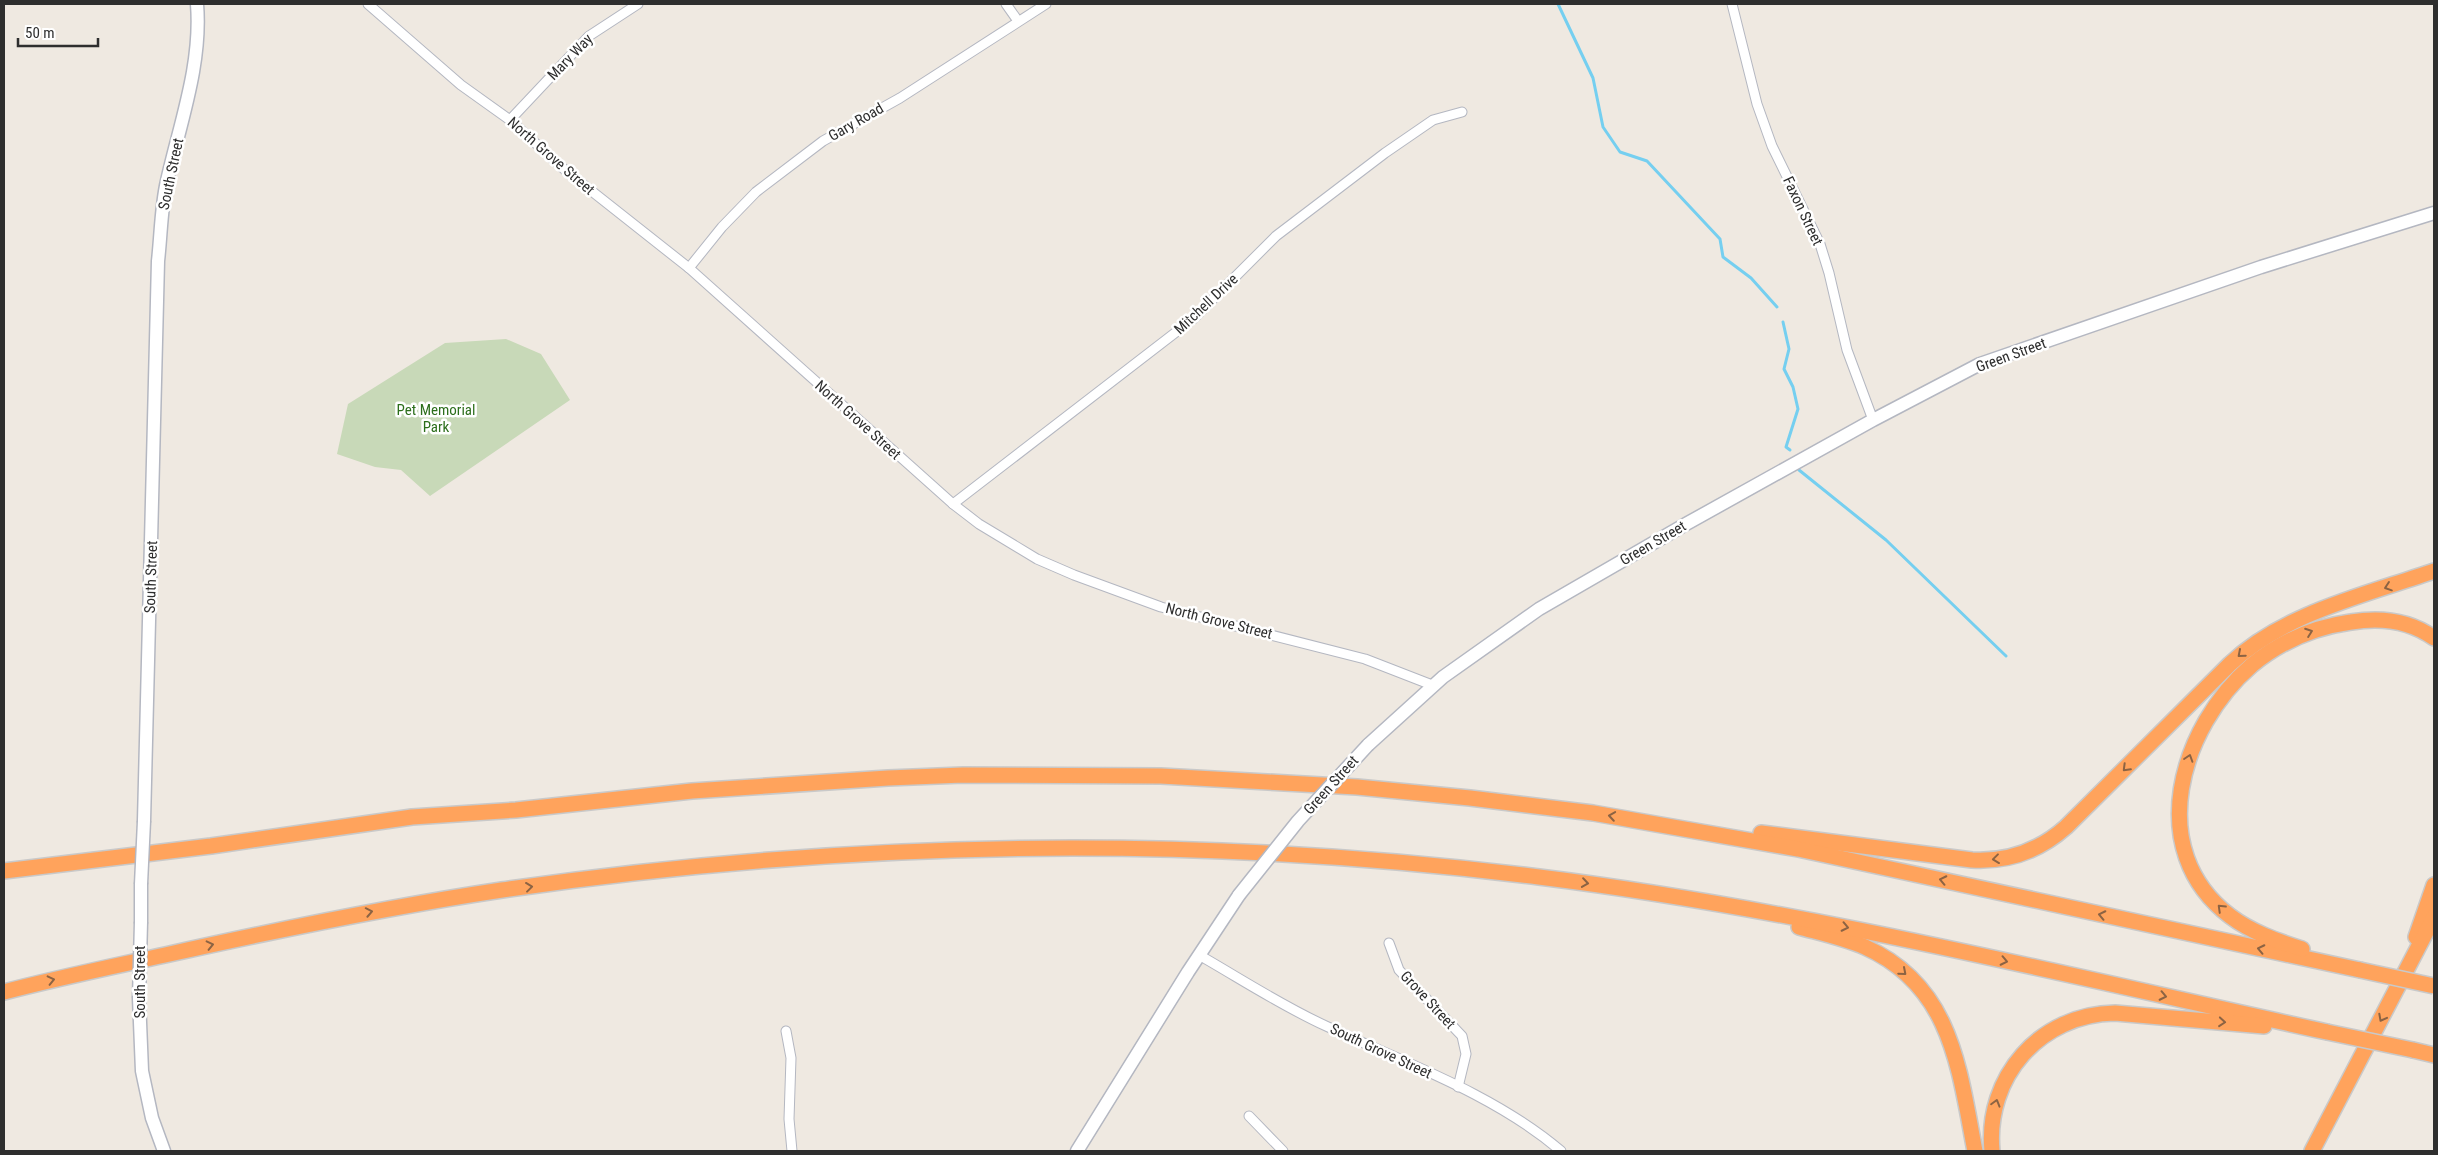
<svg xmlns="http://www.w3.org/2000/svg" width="2438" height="1155" font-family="'Roboto Condensed',sans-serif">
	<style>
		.cemetery { fill: #c8d9b8 }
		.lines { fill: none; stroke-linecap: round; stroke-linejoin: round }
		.stream { stroke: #75cff0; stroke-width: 3 }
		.street-casing { stroke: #b4b7c1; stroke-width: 11 }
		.secondary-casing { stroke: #b4b7c1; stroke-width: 15 }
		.highway-casing { stroke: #c9c9c9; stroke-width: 18 }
		.street { stroke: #fff; stroke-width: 9 }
		.secondary { stroke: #fff; stroke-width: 12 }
		.highway { stroke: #ffa35c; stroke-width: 15 }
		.secondary-bridge-casing { stroke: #b4b7c1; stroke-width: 15; stroke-linecap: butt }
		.highway-bridge-casing { stroke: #c9c9c9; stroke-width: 18; stroke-linecap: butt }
		.secondary-bridge { stroke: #fff; stroke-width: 12 }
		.highway-bridge { stroke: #ffa35c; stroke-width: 15 }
		.oneway { stroke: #8c6343 }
		.labels { text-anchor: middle; stroke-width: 5; stroke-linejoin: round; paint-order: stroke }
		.street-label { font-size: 15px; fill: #2e2e2e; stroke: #fff }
		.park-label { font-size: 15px; fill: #2c6e1b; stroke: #fff }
	</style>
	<rect width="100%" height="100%" fill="#efe9e1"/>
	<polygon class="cemetery" points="506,339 541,354 570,400 430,496 401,470 375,467 337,454 348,404 445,343"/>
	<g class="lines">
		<g class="stream">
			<polyline points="1558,4 1593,78 1603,127 1620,152 1647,161 1720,239 1723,257 1751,278 1777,307"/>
			<polyline points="1783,322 1789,349 1784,369 1793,387 1798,409 1786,447 1790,450"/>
			<polyline points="1799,470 1886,540 2006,656"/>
		</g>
		<defs>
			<g id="street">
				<polyline points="368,4 461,85 510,120 565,170 689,268 953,504 979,524 1037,559 1074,575 1161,607 1365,659 1432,685"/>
				<polyline points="1006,4 1018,21"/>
				<polyline points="1732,4 1757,104 1772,146 1820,244 1829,273 1847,350 1873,420"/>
				<polyline points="510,120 589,36 638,4"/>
				<polyline points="689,268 722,227 756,192 823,141 900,98 1046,4"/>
				<polyline points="953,504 1193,319 1276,236 1385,153 1433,120 1462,112"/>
				<polyline points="1389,943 1399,970 1462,1036 1466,1054 1458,1087"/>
				<path d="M1199,955C1241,979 1282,1006 1326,1026C1405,1063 1494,1094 1561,1151"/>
				<polyline points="786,1031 791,1058 789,1119 792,1151"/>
				<polyline points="1249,1116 1283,1151"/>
			</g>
			<g id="secondary">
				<polyline points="1368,745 1443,677 1539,609 1686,524 1873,420 1980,364 2261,267 2434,213"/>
				<path d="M144,821L158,261C161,235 161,207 167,181C180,123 202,64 197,4"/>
				<polyline points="141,922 141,884"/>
				<polyline points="139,998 142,1071 152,1118 164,1151"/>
				<polyline points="1077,1151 1188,972 1239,895"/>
			</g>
			<g id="highway">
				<path d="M1761,833L1972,860C2007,862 2039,851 2066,827L2230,664C2284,613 2365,595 2434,571"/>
				<polyline points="4,871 211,846 412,817 516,810 692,791 888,778 963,775 1161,776 1357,787 1470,798 1593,813 1798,849 2360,970"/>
				<path d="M1799,927C1821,933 1844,938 1865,947C1952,986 1959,1069 1975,1151"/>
				<polyline points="2416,937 2434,885"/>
				<path d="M2302,949C2277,941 2251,932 2230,916C2143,850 2180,727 2252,665C2280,642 2314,627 2351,622C2381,617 2409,620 2434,638"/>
				<path d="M4,992C57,978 111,967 165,955C277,930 388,907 502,890C845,840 1194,834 1539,877C1805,910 2066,975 2327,1032"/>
				<polyline points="2413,1050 2434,1055"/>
				<path d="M1992,1151C1985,1077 2040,1014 2115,1013L2264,1026"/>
				<polyline points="2312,1151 2434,917"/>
			</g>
		</defs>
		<use href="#street" class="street-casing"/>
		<use href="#secondary" class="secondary-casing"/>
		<use href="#highway" class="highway-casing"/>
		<use href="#street" class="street"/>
		<use href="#secondary" class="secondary"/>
		<use href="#highway" class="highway"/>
		<defs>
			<g id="secondary-bridge">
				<polyline points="141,884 144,821"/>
				<polyline points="1239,895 1298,821 1368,745"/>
				<polyline points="139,998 141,922"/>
			</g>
			<g id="highway-bridge">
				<polyline points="2360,970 2434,986"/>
				<polyline points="2327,1032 2413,1050"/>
			</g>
		</defs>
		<use href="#secondary-bridge" class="secondary-bridge-casing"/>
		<use href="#highway-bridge" class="highway-bridge-casing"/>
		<use href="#secondary-bridge" class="secondary-bridge"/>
		<use href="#highway-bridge" class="highway-bridge"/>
	</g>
	<defs><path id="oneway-chevron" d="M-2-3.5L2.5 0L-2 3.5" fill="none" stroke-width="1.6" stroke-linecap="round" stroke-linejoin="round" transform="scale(1.25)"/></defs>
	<g class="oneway">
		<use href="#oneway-chevron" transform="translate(2388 587) rotate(161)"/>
		<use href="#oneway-chevron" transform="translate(2309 632) rotate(-20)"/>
		<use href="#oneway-chevron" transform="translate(2241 654) rotate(139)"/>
		<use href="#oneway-chevron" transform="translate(2189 758) rotate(-72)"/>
		<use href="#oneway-chevron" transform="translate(2126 768) rotate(135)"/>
		<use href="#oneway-chevron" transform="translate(1612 816) rotate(-171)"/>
		<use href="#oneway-chevron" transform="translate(1996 859) rotate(173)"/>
		<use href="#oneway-chevron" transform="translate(1943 880) rotate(-168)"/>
		<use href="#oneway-chevron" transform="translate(1585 883) rotate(8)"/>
		<use href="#oneway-chevron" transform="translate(529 887) rotate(-7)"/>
		<use href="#oneway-chevron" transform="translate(2221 908) rotate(-136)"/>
		<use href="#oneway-chevron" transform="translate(369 912) rotate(-11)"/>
		<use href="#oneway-chevron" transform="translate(2102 915) rotate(-168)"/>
		<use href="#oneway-chevron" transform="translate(1845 927) rotate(12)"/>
		<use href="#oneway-chevron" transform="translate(210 945) rotate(-13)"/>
		<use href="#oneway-chevron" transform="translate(2261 949) rotate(-168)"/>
		<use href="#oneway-chevron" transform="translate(2004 961) rotate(12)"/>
		<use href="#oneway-chevron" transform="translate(1903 972) rotate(41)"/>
		<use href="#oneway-chevron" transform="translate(51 980) rotate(-13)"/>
		<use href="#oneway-chevron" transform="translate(2163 996) rotate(12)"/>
		<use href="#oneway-chevron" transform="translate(2382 1018) rotate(118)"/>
		<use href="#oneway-chevron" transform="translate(2222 1022) rotate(5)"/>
		<use href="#oneway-chevron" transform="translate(1996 1103) rotate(-74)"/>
	</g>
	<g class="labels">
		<g class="street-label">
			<text transform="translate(570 57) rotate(-46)" y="5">Mary Way</text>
			<text transform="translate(856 122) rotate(-30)" y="5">Gary Road</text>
			<text transform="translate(551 156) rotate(41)" y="5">North Grove Street</text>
			<text transform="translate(171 174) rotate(-78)" y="5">South Street</text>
			<text transform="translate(1803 211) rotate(65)" y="5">Faxon Street</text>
			<text transform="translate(1206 304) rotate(-43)" y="5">Mitchell Drive</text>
			<text transform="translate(2011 355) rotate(-20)" y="5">Green Street</text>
			<text transform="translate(858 420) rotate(42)" y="5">North Grove Street</text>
			<text transform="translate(1653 543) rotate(-30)" y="5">Green Street</text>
			<text transform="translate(151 577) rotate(-88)" y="5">South Street</text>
			<text transform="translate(1219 621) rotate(14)" y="5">North Grove Street</text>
			<text transform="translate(1331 785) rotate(-48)" y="5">Green Street</text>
			<text transform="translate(140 982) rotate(-90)" y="5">South Street</text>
			<text transform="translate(1428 1000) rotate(47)" y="5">Grove Street</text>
			<text transform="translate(1381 1051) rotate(25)" y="5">South Grove Street</text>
		</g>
		<g class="park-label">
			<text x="436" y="415">Pet Memorial<tspan x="436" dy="17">Park</tspan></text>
		</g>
	</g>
	<rect width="2438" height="1155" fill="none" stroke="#2e2e2e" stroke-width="10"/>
	<path d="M18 38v8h80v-8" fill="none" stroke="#2e2e2e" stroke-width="2.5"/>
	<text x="25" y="38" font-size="15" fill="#2e2e2e" stroke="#ffffff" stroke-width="4" paint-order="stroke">50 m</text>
</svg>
